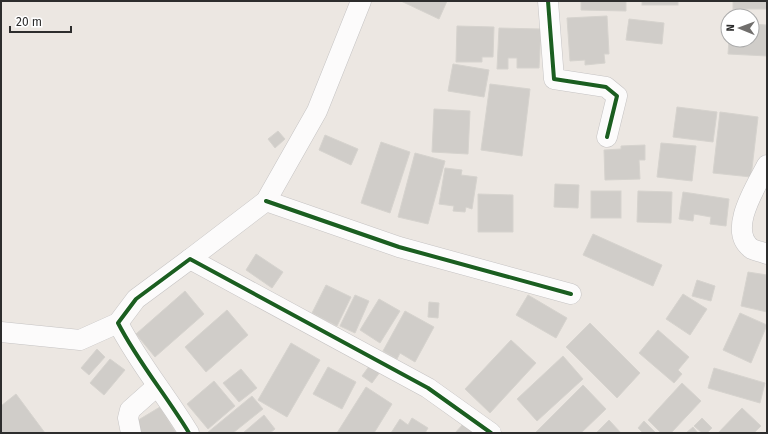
<svg xmlns="http://www.w3.org/2000/svg" width="768" height="434" font-family="'Fira Sans',sans-serif">
	<style>
		.building { fill: #d0cdc9; stroke: #d6d3ce }
		.lines { fill: none; stroke-linecap: round; stroke-linejoin: round }
		.minor-casing { stroke: #c5c3c3; stroke-width: 21 }
		.minor { stroke: #fcfbfb; stroke-width: 20 }
		.cycleway-casing { stroke: #fff; stroke-width: 6 }
		.cycleway { stroke: #1b5e20; stroke-width: 4 }
	</style>
	<rect width="100%" height="100%" fill="#ece7e2"/>
	<g class="building">
		<polygon points="401,1 447,1 439,19"/>
		<polygon points="581,1 626,1 626,11 581,10"/>
		<rect x="642" y="1" width="36" height="4"/>
		<rect x="733" y="1" width="34" height="8"/>
		<polygon points="607,16 609,54 604,54 605,63 585,65 585,60 570,61 567,18"/>
		<polygon points="629,19 664,23 662,44 626,40"/>
		<polygon points="752,24 767,25 767,56 728,54 729,40 752,40"/>
		<polygon points="457,26 494,27 493,57 482,57 482,62 456,62"/>
		<polygon points="499,28 541,29 539,68 517,68 517,58 508,58 508,69 497,69"/>
		<polygon points="453,64 489,70 484,97 448,91"/>
		<polygon points="490,84 530,89 522,156 481,150"/>
		<polygon points="677,107 717,112 713,142 673,137"/>
		<polygon points="434,109 470,111 468,154 432,152"/>
		<polygon points="720,112 758,117 751,177 713,173"/>
		<polygon points="278,131 285,139 275,148 268,139"/>
		<polygon points="325,135 358,149 351,165 319,150"/>
		<polygon points="381,142 410,152 390,213 361,203"/>
		<polygon points="661,143 696,146 692,181 657,177"/>
		<polygon points="645,145 645,160 639,160 640,179 605,180 604,150 621,149 621,146"/>
		<polygon points="415,153 445,161 428,224 398,217"/>
		<polygon points="445,168 462,170 461,175 477,177 472,209 466,207 465,212 453,211 454,206 439,204"/>
		<polygon points="555,184 579,185 578,208 554,207"/>
		<rect x="591" y="191" width="30" height="27"/>
		<polygon points="638,191 672,192 671,223 637,222"/>
		<polygon points="683,192 729,199 726,226 710,224 711,217 694,214 693,221 679,219"/>
		<polygon points="478,194 513,195 513,232 478,232"/>
		<polygon points="593,234 662,265 653,286 583,255"/>
		<polygon points="256,254 283,272 272,288 246,270"/>
		<polygon points="748,272 767,275 767,312 741,306"/>
		<polygon points="697,280 715,286 711,301 692,296"/>
		<polygon points="326,285 351,297 337,326 312,313"/>
		<polygon points="185,291 204,314 155,357 136,334"/>
		<polygon points="683,294 707,309 690,335 666,319"/>
		<polygon points="355,295 369,301 355,333 340,326"/>
		<polygon points="528,295 567,318 556,338 516,315"/>
		<polygon points="379,299 400,311 380,343 360,330"/>
		<polygon points="429,302 439,303 438,318 428,317"/>
		<polygon points="227,310 248,335 206,372 185,347"/>
		<polygon points="405,311 434,327 415,362 400,353 397,359 383,351"/>
		<polygon points="740,313 767,325 751,363 723,350"/>
		<polygon points="590,323 640,373 617,398 566,347"/>
		<polygon points="658,330 689,357 678,370 682,374 674,383 639,353"/>
		<polygon points="511,340 536,363 490,413 465,389"/>
		<polygon points="291,343 320,360 287,417 258,400"/>
		<polygon points="97,349 105,357 89,375 81,368"/>
		<polygon points="563,356 583,379 537,421 517,399"/>
		<polygon points="110,359 125,370 104,395 90,383"/>
		<polygon points="370,365 380,372 372,383 362,376"/>
		<polygon points="328,367 356,382 342,409 313,394"/>
		<polygon points="714,368 765,383 760,403 708,388"/>
		<polygon points="241,369 257,388 239,402 223,383"/>
		<polygon points="214,381 235,406 208,429 187,404"/>
		<polygon points="682,383 701,401 671,433 661,433 648,420"/>
		<polygon points="583,385 606,409 581,433 535,433"/>
		<polygon points="366,387 392,404 374,433 337,433"/>
		<polygon points="16,394 45,433 1,433 1,406"/>
		<polygon points="252,396 263,409 233,433 207,433"/>
		<polygon points="160,407 176,433 135,433 130,425"/>
		<polygon points="742,408 761,426 754,433 718,433"/>
		<polygon points="264,415 275,429 270,433 243,433"/>
		<polygon points="412,418 428,428 425,433 391,433 400,419 408,425"/>
		<polygon points="702,418 712,428 707,433 702,433 694,426"/>
		<polygon points="609,420 621,433 596,433"/>
		<polygon points="644,421 656,433 643,433 638,428"/>
		<polygon points="464,423 476,433 455,433"/>
		<polygon points="693,427 698,433 686,433"/>
	</g>
	<g class="lines">
		<defs>
			<g id="minor">
				<polyline points="548,1 554,79 606,87 617,96 607,137"/>
				<path d="M767,165C757,185 726,231 752,249C756,251 763,252 767,254"/>
				<polyline points="266,201 399,247 571,294"/>
				<polyline points="190,259 266,201 317,111 361,1"/>
				<polyline points="1,332 80,340 118,323"/>
				<polyline points="131,433 128,418 130,410 157,386"/>
				<path d="M189,433C166,395 138,362 118,323L136,299L190,259L428,388L491,433"/>
			</g>
		</defs>
		<use href="#minor" class="minor-casing"/>
		<use href="#minor" class="minor"/>
		<defs>
			<g id="cycleway">
				<polyline points="548,1 554,79 606,87 617,96 607,137"/>
				<polyline points="266,201 399,247 571,294"/>
				<path d="M189,433C166,395 138,362 118,323L136,299L190,259L428,388L491,433"/>
			</g>
		</defs>
		<use href="#cycleway" class="cycleway-casing"/>
		<use href="#cycleway" class="cycleway"/>
	</g>
	<rect width="768" height="434" fill="none" stroke="#2d2d2d" stroke-width="4"/>
	<g transform="translate(740 28) rotate(271)"><circle r="19" fill="#ffffff" stroke="#ababab"/>
	<path d="M0-3L7 15L0 10L-7 15Z" fill="#706e6c"/>
	<text y="-6" font-size="11" font-weight="bold" text-anchor="middle" fill="#2d2d2d">N</text>
	</g>
	<path d="M10 26v6h61v-6" fill="none" stroke="#2d2d2d" stroke-width="2"/>
	<text x="16" y="26" font-size="12" fill="#2d2d2d" stroke="#ffffff" stroke-width="3" paint-order="stroke">20 m</text>
</svg>
